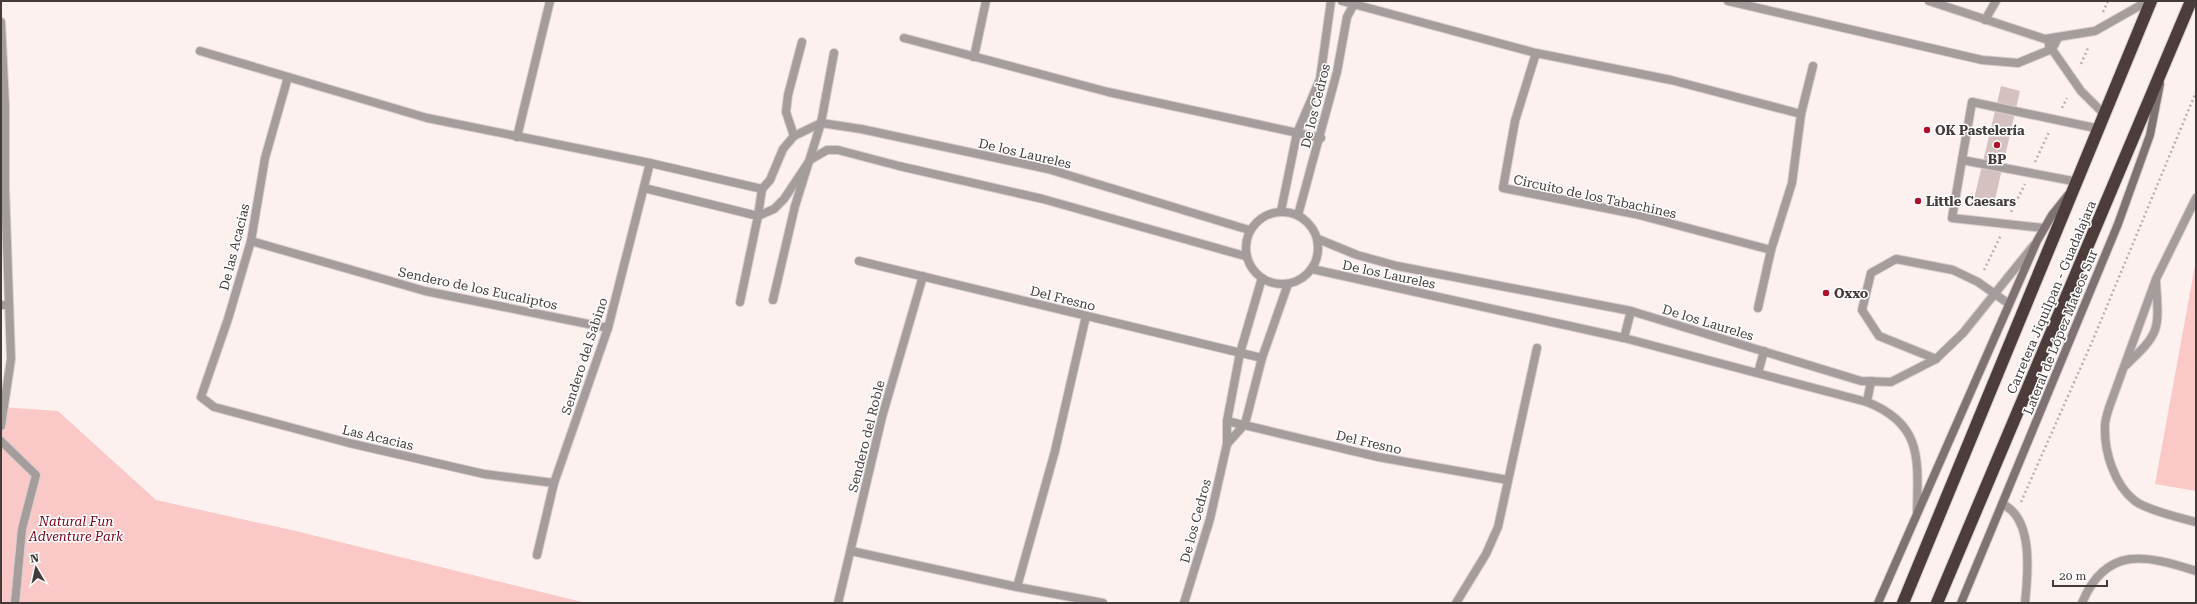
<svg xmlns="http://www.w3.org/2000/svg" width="2197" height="604" font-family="'Roboto Serif',serif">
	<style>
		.green { fill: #fac9c7 }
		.building { fill: #d5c1c0 }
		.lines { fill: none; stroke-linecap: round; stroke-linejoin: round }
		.lane-casing { stroke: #d8cdcc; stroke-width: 10 }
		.street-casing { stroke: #d8cdcc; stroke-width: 10 }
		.secondary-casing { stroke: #d8cdcc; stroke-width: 10 }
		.highway-casing { stroke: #d8cdcc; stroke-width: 14 }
		.path { stroke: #b9afae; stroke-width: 2.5; stroke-dasharray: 2 3; stroke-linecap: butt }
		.lane { stroke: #a59c9c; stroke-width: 8 }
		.street { stroke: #a59c9c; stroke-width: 8 }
		.secondary { stroke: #7e7272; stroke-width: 8 }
		.highway { stroke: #4c3d3c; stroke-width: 12 }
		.poi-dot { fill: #a9122a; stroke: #fff; stroke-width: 1.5 }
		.labels { text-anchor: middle; stroke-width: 3; stroke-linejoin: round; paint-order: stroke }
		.street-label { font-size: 13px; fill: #423b3a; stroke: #fff }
		.poi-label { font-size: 13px; font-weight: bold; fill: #423b3a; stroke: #fff; text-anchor: start }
		.park-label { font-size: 13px; font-style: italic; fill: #750016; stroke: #fff }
	</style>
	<rect width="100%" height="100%" fill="#fdf1f0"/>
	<g class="green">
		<polygon points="2196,260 2196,491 2155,484"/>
		<polygon points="1,407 58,411 156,500 296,531 586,603 1,603"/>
	</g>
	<polygon class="building" points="2001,86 2020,91 1994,204 1974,199"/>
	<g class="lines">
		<defs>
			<g id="lane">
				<polyline points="1728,1 1982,60 2018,63 2052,49 2058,38"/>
				<polyline points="1929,1 2045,39 2095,31 2148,1"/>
				<polyline points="1985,20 1996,1"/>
				<polyline points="2049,45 2081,91 2105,115"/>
				<polyline points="794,136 786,112 788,95 802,42"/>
				<polyline points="1962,160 1952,218 2044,228"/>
				<polyline points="2078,182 1962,160 1972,102 2100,129"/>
				<path d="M2196,198L2156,279L2110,405C2108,411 2105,419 2105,426C2104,451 2114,485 2135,501C2147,510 2180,518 2196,522"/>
				<polyline points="773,300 795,206 821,123 834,53"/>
				<polyline points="740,302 758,216 762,189"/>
				<polyline points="1936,359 1879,336 1862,310 1871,273 1896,259 1953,270 1978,282 2009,304"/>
				<path d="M2126,365C2161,332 2159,330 2156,282"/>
				<polyline points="1,441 36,475 22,529 15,603"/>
				<path d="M2002,504C2034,518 2028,574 2025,603"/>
				<path d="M2082,603C2106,545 2146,555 2196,571"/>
			</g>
			<g id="street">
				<polyline points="1342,1 1536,53 1671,80 1801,114"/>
				<polyline points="1,22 5,105 5,188 11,359 1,426"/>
				<polyline points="904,38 1108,92 1321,138"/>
				<polyline points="200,51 427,118 650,163 762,189 770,180 783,149 794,136 821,123 861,129 1048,169 1249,230"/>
				<polyline points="1536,53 1515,121 1503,188 1635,214 1771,250"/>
				<polyline points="974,57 986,1"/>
				<polyline points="288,77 265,158 251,241 228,319 201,397 214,407 349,443 484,474 554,483"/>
				<polyline points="517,137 550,1"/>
				<polyline points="644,188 758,216 774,209 784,199 810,160 827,150 838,150 899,166 1043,199 1245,256"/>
				<polyline points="1281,211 1297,133 1320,79 1331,1"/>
				<circle cx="1282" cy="248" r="36"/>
				<polyline points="1298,215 1337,72 1347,17 1354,4"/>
				<polyline points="1318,239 1357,255 1397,266 1631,311 1861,381 1891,382 1936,359 1963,333 2034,245"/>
				<polyline points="251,241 425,291 608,328"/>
				<polyline points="859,261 1262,358"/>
				<path d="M1312,269L1624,338L1867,402C1923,424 1918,460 1917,512"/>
				<polyline points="1,305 9,305"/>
				<polyline points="1758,308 1771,250 1792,183 1801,114 1813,66"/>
				<polyline points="1624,338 1631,311"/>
				<polyline points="1758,373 1764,351"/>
				<polyline points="1867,402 1871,381"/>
				<polyline points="1227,421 1378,457 1508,480"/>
				<polyline points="1227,444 1245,424 1262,358 1288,284"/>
				<polyline points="851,551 1017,587 1103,603"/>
				<polyline points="537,555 554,483 608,328 650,163"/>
				<polyline points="1017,587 1055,451 1086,316"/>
				<polyline points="838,603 882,417 923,276"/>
				<polyline points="1184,603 1210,519 1227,444 1227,421 1240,353 1262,278"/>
				<polyline points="1456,603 1486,554 1498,527 1537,348"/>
			</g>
			<g id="secondary">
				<polyline points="1878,603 2037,241 2052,215 2068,195"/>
				<polyline points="1961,603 2118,224 2150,135 2160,84"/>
			</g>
			<g id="highway">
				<polyline points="1903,603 2151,1"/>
				<polyline points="1937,603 2191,1"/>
			</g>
		</defs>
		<use href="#lane" class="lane-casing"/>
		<use href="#street" class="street-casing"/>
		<use href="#secondary" class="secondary-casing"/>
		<use href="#highway" class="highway-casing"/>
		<g class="path">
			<polyline points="2103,12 2108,1"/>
			<polyline points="2081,64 2088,48"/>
			<polyline points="2062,108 2067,98"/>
			<polyline points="2035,162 2049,132"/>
			<polyline points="2011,212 2025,184"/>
			<polyline points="1984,270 2001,235"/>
			<polyline points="2021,502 2092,342 2196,92"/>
		</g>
		<use href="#lane" class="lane"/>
		<use href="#street" class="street"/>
		<use href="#secondary" class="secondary"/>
		<use href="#highway" class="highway"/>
	</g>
	<g class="poi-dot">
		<circle cx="1927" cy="130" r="4"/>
		<circle cx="1997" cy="145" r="4"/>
		<circle cx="1918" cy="201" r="4"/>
		<circle cx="1826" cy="293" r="4"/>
	</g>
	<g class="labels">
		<g class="street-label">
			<text transform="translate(1315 106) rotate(-76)" y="5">De los Cedros</text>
			<text transform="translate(1025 153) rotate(13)" y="5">De los Laureles</text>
			<text transform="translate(1595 196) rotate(12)" y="5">Circuito de los Tabachines</text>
			<text transform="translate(234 247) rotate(-76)" y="5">De las Acacias</text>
			<text transform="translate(1389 274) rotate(12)" y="5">De los Laureles</text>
			<text transform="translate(478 288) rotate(12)" y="5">Sendero de los Eucaliptos</text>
			<text transform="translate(2051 297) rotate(-67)" y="5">Carretera Jiquilpan - Guadalajara</text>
			<text transform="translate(1063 298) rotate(14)" y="5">Del Fresno</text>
			<text transform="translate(1708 322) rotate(17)" y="5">De los Laureles</text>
			<text transform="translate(2060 332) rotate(-68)" y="5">Lateral de López Mateos Sur</text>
			<text transform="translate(584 356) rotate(-72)" y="5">Sendero del Sabino</text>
			<text transform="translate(866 436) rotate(-76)" y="5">Sendero del Roble</text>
			<text transform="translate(378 437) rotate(13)" y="5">Las Acacias</text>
			<text transform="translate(1369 442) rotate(13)" y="5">Del Fresno</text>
			<text transform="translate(1195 521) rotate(-75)" y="5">De los Cedros</text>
		</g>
		<g class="poi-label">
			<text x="1935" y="135">OK Pastelería</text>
			<text x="1997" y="164" text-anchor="middle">BP</text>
			<text x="1926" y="206">Little Caesars</text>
			<text x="1834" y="298">Oxxo</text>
		</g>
		<g class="park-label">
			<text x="76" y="526">Natural Fun<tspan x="76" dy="15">Adventure Park</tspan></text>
		</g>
	</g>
	<rect width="2197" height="604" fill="none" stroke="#423b3a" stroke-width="4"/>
	<g transform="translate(36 568) rotate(351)" stroke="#ffffff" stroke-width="3" paint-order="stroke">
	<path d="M0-3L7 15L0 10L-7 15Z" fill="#423b3a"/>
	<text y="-6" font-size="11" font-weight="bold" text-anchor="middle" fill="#423b3a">N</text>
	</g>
	<path d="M2053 580v6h54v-6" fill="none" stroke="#423b3a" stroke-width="2"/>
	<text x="2059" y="580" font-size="12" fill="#423b3a" stroke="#ffffff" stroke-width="3" paint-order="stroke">20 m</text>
</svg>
